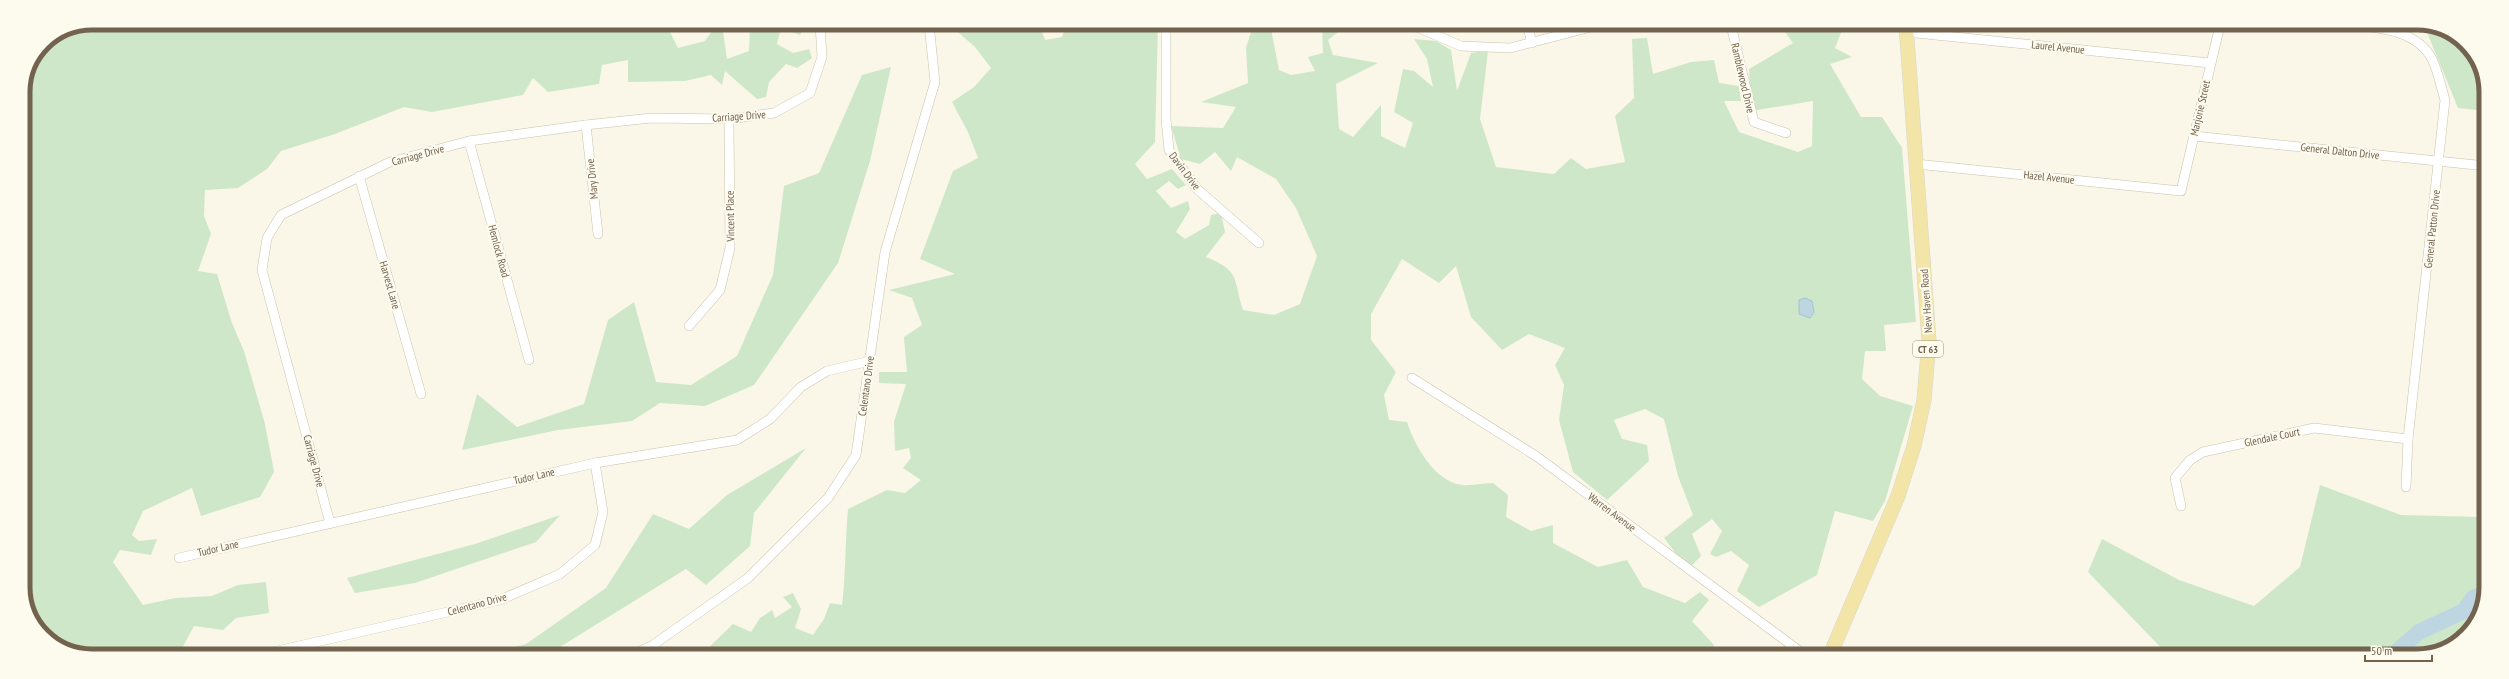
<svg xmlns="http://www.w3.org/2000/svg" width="2509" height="679" font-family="'PT Sans Narrow',sans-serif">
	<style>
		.green { fill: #cee7c8 }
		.water { fill: #bed5e2; stroke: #a5c2d3 }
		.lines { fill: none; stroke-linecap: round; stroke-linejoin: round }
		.river { stroke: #bed5e2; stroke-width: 16 }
		.minor-casing { stroke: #cbc1af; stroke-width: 10 }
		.primary-casing { stroke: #dad6d1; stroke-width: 15 }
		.minor { stroke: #fff; stroke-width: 9 }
		.primary { stroke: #f2e5a7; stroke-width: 14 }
		.labels { text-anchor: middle; stroke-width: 4; stroke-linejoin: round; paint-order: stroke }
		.shield { fill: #fdfaee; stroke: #9c907e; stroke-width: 1 }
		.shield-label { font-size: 10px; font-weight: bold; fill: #72624e }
		.street-label { font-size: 11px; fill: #72624e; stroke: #fdfaee }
		.rim { fill: none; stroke: #72624e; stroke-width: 5 }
	</style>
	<rect width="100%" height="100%" fill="#faf7e8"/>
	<g class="green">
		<path d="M92,23L666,24L678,48L705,41L717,24H722L727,59L749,51L750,24H806L800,35L781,28L777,44L793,53L809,49L812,58L797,68L786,64L769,82L766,97L757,99L725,71L722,85L711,75L685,81L628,82V60L602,65L599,84L548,92L533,78L523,95L432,112L404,107L335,134L281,151L267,169L238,188L205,190L204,216L211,234L198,271L217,274L232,323L244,351L265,424L274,472L260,497L201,516L192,488L143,511L132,535L139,541L157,539L151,555L120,550L113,562L143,605L175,598L212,596L238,585L266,582L269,613L236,618L223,630L194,626L179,654H74L40,632L23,592V92C32,46 46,32 92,23Z"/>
		<path d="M969,24H1039L1045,40L1062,37L1067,24H1158L1155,142L1135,164L1147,179L1172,169L1186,185L1178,189L1169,181L1156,191L1171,208L1188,201L1190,209L1176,232L1185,239L1209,225L1211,215L1221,213L1225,232L1206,257C1241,271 1233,279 1243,310L1274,315L1300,304L1317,256L1296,208L1276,179L1237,157L1231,171L1215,152L1200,164L1181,159L1171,126L1223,128L1236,107L1201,102L1248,83L1246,48L1252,29L1270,24L1279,70L1291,75L1315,71L1308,57L1323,53L1322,24H1348L1328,40L1333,55L1378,63L1336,84L1339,129L1353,137L1381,105V136L1405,148L1413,123L1394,112L1403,69L1414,71L1433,87L1427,59L1414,39L1436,41L1451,50L1457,91L1471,53L1488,51L1480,119L1496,167L1554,174L1571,158L1586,169L1625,162L1615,116L1634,98L1632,39L1647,38L1653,74L1691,62L1714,60L1719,83L1739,86L1741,101H1724L1739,132L1798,152L1812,146L1813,101L1751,111L1749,69L1793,43L1780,25H1844L1835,48L1852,57L1830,64L1861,117H1882L1902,148L1916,322L1884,325L1886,351H1865L1862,379L1880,396L1913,406L1885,501L1873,521L1835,511L1817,575L1759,607L1737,591L1749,565L1731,551L1716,557L1710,554L1722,531L1712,519L1692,534L1701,556L1688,569L1664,538L1693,515L1678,476L1664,419L1645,409L1614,420L1622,439L1647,445L1649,461L1607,500L1573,472L1559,420L1564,385L1555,365L1565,348L1529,334L1502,350L1471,317L1456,266L1439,283L1402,259L1371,314V340L1396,372L1384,395L1389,420L1407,422C1415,446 1434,481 1462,485C1472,486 1483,483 1493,483L1508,495L1506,517L1531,531L1553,525V543L1598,567L1627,560L1643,587L1685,603L1700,592L1709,600L1692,621L1714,645L1711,655L702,654L733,624L751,632L760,618L772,610L775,618L792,607L783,597L793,593L801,609L795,628L813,635L824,619L830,603L842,605C846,573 845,541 848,509L887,490L905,493L921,480L903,468L911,458L909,448L895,451L894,422L906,384L879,383V372H907L904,337L922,325L912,298L889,290L955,274L920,259L953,171L978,158L968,132L952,102L974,87L991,68L975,47L953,28Z"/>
		<polygon points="2424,25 2435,25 2469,47 2486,87 2486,111 2458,108"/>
		<polygon points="891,67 870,161 838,263 754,385 705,406 660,403 632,421 558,430 462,450 477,394 517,427 584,404 608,320 634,302 656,382 691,385 737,356 773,275 784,186 819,173 862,75"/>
		<polygon points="806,448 754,513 750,546 706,585 686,569 555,650 533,654 488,654 526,644 606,588 653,514 689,529 727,495"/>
		<polygon points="2320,485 2401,515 2481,517 2484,510 2484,605 2459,642 2417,656 2169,656 2088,572 2102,539 2179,580 2254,606 2300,567"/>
		<polygon points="560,515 536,542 415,583 355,593 347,578 475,544"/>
	</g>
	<polygon class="water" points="1805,298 1812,301 1814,312 1810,318 1799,314 1799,300"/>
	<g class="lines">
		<polyline class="river" points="2392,656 2419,632 2464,611 2473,598 2484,593"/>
		<defs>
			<g id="minor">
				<polyline points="1166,24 1166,119 1169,150 1197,189 1259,243"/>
				<polyline points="1410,24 1461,46 1510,48 1603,24"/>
				<polyline points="1527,24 1532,43"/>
				<polyline points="1731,25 1754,122 1786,133"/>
				<path d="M2356,25C2383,28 2418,32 2432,59C2438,71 2441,87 2445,100L2408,439L2406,487"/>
				<polyline points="1906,32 2210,63"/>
				<polyline points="586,125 598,234"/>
				<polyline points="2194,136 2486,166"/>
				<polyline points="469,141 529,360"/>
				<polyline points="1916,164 2181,191 2220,25"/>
				<polyline points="359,176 421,394"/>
				<polyline points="689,326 720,290 730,248 729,119"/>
				<polyline points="1412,378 1536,456 1805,655"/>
				<polyline points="2181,506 2175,478 2190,460 2203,452 2314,428 2408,439"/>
				<polyline points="330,523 262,270 267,238 281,215 390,162 469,141 586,125 651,118 729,119 774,113 810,93 822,57 820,24"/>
				<polyline points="179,558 595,463 737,440 770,419 801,387 827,371 870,361"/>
				<polyline points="264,654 500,600 560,574 595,545 603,512 595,463"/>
				<polyline points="634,654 653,645 748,578 828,498 856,455 885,252 935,82 929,24"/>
			</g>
			<polyline id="primary" points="1830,655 1898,496 1914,446 1924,400 1929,341 1906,25"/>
		</defs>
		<use href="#minor" class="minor-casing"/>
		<use href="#primary" class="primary-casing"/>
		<use href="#minor" class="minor"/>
		<use href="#primary" class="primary"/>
	</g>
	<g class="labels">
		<rect class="shield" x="1913" y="341" width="30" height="16" rx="3"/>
		<g class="shield-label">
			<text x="1928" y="353">CT 63</text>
		</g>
		<g class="street-label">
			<text transform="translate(2058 47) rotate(6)" y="4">Laurel Avenue</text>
			<text transform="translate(1743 78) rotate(77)" y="4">Ramblewood Drive</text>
			<text transform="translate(2200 108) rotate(-77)" y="4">Marjorie Street</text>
			<text transform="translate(739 116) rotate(-4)" y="4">Carriage Drive</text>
			<text transform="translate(2340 151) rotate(6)" y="4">General Dalton Drive</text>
			<text transform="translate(418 155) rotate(-15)" y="4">Carriage Drive</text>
			<text transform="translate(1185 171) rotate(53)" y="4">Davin Drive</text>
			<text transform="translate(2049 177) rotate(6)" y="4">Hazel Avenue</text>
			<text transform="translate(592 179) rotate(-96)" y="4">Mary Drive</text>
			<text transform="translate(730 216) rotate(-91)" y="4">Vincent Place</text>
			<text transform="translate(2432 229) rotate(-84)" y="4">General Patton Drive</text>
			<text transform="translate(499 251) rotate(75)" y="4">Hemlock Road</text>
			<text transform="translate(390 285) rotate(74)" y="4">Harvest Lane</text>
			<text transform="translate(1926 301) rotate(-94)" y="4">New Haven Road</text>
			<text transform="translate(866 386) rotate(-82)" y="4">Celentano Drive</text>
			<text transform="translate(2272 437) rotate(-12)" y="4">Glendale Court</text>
			<text transform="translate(314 461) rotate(75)" y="4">Carriage Drive</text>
			<text transform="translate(534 476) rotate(-13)" y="4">Tudor Lane</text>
			<text transform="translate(1612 512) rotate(37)" y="4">Warren Avenue</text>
			<text transform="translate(218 548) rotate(-13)" y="4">Tudor Lane</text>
			<text transform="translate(477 604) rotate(-15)" y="4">Celentano Drive</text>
		</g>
	</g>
	<path d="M0 0H2509V679H0ZM92 30H2417A62 62 0 0 1 2479 92V587A62 62 0 0 1 2417 649H92A62 62 0 0 1 30 587V92A62 62 0 0 1 92 30Z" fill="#fdfaee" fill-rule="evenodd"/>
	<path class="rim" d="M92 30H2417A62 62 0 0 1 2479 92V587A62 62 0 0 1 2417 649H92A62 62 0 0 1 30 587V92A62 62 0 0 1 92 30Z"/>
	<path d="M2365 655v6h67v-6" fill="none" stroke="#72624e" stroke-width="2"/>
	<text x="2371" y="655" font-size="12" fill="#72624e" stroke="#fdfaee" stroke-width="3" paint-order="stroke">50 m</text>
</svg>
